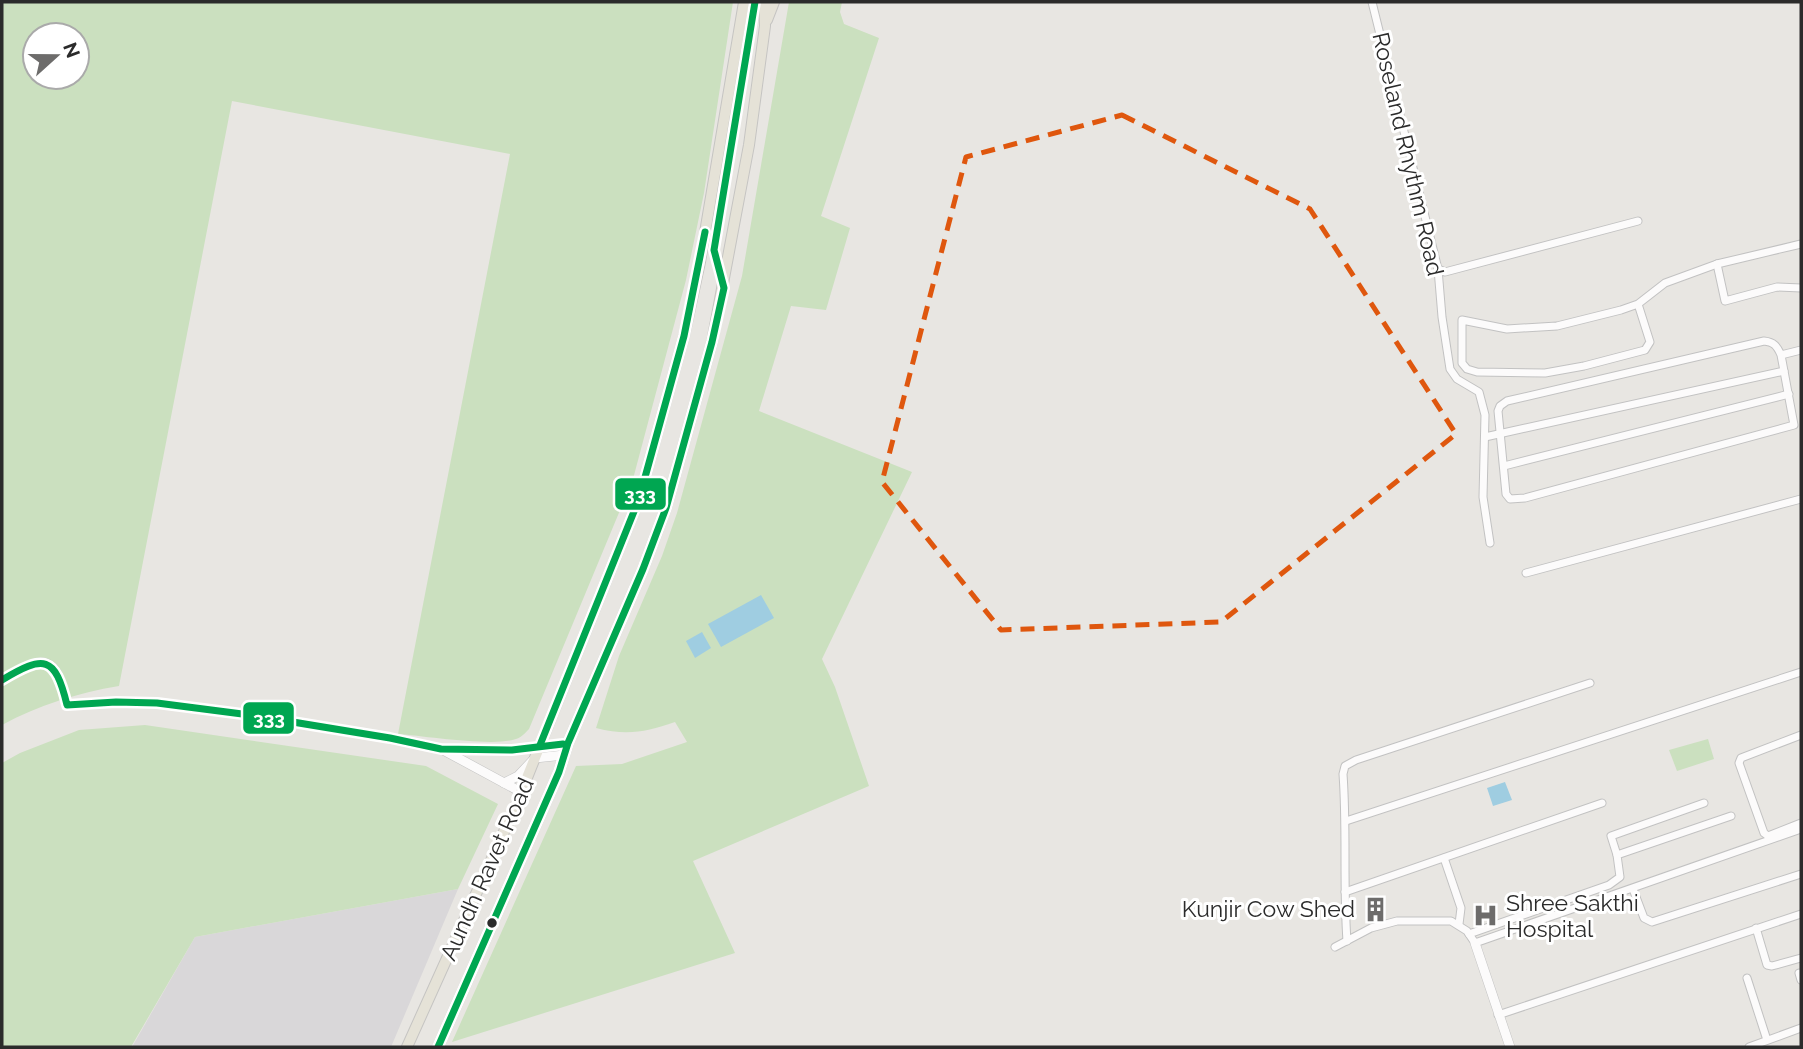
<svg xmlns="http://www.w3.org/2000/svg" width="1803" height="1049" font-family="Raleway,sans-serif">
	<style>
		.industrial { fill: #d9d7d9 }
		.green { fill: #cbe0bf; fill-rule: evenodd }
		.water { fill: #9fcde1 }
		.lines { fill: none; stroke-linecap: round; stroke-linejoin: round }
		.minor-casing { stroke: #c2c2c2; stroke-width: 9 }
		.tertiary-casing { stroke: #c2c2c2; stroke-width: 10 }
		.primary-casing { stroke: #c5c4c2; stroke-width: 12 }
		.minor { stroke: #fcfbfb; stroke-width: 7 }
		.tertiary { stroke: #fcfbfb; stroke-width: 9 }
		.primary { stroke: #e5e2d7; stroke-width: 10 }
		.bus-1-casing { stroke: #fff; stroke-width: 12 }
		.bus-1 { stroke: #00a651; stroke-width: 7 }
		.marked { fill: none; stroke: #df570e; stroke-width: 5; stroke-dasharray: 14 9; stroke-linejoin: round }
		.bus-dot { fill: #2b2b2b; stroke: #fff; stroke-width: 2.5 }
		.labels { text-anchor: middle; stroke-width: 6; stroke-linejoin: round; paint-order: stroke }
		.street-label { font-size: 23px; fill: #2b2b2b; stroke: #fff }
		.poi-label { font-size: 23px; fill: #2b2b2b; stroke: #fff; text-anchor: start }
		.line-badge { stroke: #fff; stroke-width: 2.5 }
		.badge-label { font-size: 19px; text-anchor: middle; font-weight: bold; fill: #fff }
	</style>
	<rect width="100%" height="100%" fill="#e8e6e2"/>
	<polygon class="industrial" points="458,889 391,1047 132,1047 195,937"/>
	<g class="green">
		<path d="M2,2H733L704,193L686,280L633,479L529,729C525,733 522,737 516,739C494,747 425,736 398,734L510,154L232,101L119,686C77,693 39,705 2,725ZM35,35H77V77H35Z"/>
		<path d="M789,2H842L840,12L844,24L879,38L821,216L850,228L826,310L791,306L759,411L912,472L822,659L835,687L869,786L693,861L735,953L452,1042L576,766L622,764L687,742L675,722C646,732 627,736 596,728L619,656L662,556L677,513L742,276Z"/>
		<polygon points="145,725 426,766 498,804 458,889 195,937 131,1047 2,1047 2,763 20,753 79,730"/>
		<polygon points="1708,739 1714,759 1677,771 1669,750"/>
	</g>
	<g class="water">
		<polygon points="761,595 774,618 721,647 708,624"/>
		<polygon points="702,632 711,648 695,658 686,641"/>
		<polygon points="1505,782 1512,800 1493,806 1487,788"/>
	</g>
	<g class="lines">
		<defs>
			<g id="minor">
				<polyline points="1372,2 1438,269 1442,317 1450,369 1457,379 1479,392 1485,415 1483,497 1490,543"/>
				<polyline points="1717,264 1725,301 1777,287 1801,288"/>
				<polyline points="1438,269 1445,272 1638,221"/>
				<polyline points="1638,304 1650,342 1645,350 1584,366 1545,373 1477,372 1467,369 1462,363 1462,320 1507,329 1557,326 1621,310 1638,304 1665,283 1717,264 1801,244"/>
				<path d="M1781,355C1777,346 1774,342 1764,341L1507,401L1500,406L1498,411L1506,494L1510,499L1525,498L1794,425L1781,355L1801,350"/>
				<polyline points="1485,437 1784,371"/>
				<polyline points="1504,466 1789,394"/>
				<polyline points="1526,573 1801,499"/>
				<polyline points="1801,735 1741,758 1739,763 1764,833 1768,836 1801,823"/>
				<polyline points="1346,821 1801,672"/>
				<polyline points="1617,855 1611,836 1704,803"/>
				<polyline points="1444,858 1461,908 1459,924"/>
				<polyline points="1633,889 1644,918 1652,922 1801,874"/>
				<polyline points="1345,892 1602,803"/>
				<polyline points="1756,928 1767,965 1772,966 1801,958"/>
				<polyline points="1469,934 1609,885 1620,877 1617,855 1731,816"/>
				<path d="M1347,941C1343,885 1347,829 1343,774L1345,766L1356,760L1590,683"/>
				<polyline points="1335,947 1371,928 1397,921 1451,921 1467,931 1475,943 1801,829"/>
				<polyline points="1799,973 1801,980"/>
				<polyline points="1747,978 1767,1040"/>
				<polyline points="1498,1015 1801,914"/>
				<polyline points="1749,1047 1801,1028"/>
			</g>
			<g id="tertiary">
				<path d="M2,680C44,654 56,653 67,705L116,702L157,703L250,715L390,738L441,749L512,750L568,743"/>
				<polyline points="445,751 521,792"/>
				<polyline points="504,783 518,776 535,758 564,755"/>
				<polyline points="1475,943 1510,1047"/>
			</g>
			<g id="primary">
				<polyline points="767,20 774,2"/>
				<polyline points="407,1047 516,805 639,499 684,336 700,262 744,2"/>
				<polyline points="438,1047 559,772 568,743 643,569 666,508 712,342 749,145 765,26 764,2"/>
			</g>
		</defs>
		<use href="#minor" class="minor-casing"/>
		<use href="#tertiary" class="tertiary-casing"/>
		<use href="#primary" class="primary-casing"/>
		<use href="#minor" class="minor"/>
		<use href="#tertiary" class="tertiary"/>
		<use href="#primary" class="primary"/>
		<defs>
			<g id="bus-1">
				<path d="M2,680C44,655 55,655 67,705L116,702L157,703L250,715L390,738L441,749L512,750L563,744"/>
				<polyline points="540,745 639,499 684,336 705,232"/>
				<polyline points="438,1047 559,772 568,743 643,569 666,508 712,342 724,288 714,250 755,2"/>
			</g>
		</defs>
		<use href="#bus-1" class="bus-1-casing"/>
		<use href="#bus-1" class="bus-1"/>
	</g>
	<path class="marked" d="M1122,115L1310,209L1456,434L1221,622L1001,630L882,482L966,157Z"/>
	<defs>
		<symbol id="building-bare" viewBox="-9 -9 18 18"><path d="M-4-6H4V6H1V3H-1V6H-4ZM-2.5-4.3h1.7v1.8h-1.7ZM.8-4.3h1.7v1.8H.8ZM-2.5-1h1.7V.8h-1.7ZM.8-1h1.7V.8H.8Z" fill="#6d6c6b" stroke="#fff" stroke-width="2.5" paint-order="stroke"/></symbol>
		<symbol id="hospital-bare" viewBox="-9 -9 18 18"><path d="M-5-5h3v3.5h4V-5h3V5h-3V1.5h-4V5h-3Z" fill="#6d6c6b" stroke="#fff" stroke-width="2.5" paint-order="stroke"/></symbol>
	</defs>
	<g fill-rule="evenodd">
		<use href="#building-bare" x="1358" y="892" width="35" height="35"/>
		<use href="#hospital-bare" x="1468" y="898" width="35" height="35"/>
	</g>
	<circle class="bus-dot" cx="492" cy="923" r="6"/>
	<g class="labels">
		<g class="street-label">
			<text transform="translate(1408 154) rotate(77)" y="8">Roseland Rhythm Road</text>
			<text transform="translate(487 869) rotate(-66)" y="8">Aundh Ravet Road</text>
		</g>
		<g class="poi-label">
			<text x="1506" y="911">Shree Sakthi<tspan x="1506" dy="26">Hospital</tspan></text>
			<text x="1355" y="917" text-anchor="end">Kunjir Cow Shed</text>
		</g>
	</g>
	<g class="line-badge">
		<rect x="614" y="477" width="53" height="34" rx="7" fill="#00a651"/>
		<rect x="242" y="701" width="53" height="34" rx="7" fill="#00a651"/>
	</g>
	<g class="badge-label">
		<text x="640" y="501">333</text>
		<text x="269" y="725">333</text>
	</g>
	<rect width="1803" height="1049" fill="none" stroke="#2b2b2b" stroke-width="7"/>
	<g transform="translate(56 56) rotate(69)"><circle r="33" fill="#ffffff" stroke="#aaaaaa" stroke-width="2"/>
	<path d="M0-5L12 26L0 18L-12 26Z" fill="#6d6c6b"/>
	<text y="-10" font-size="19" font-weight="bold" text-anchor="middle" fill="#2b2b2b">N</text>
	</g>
</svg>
